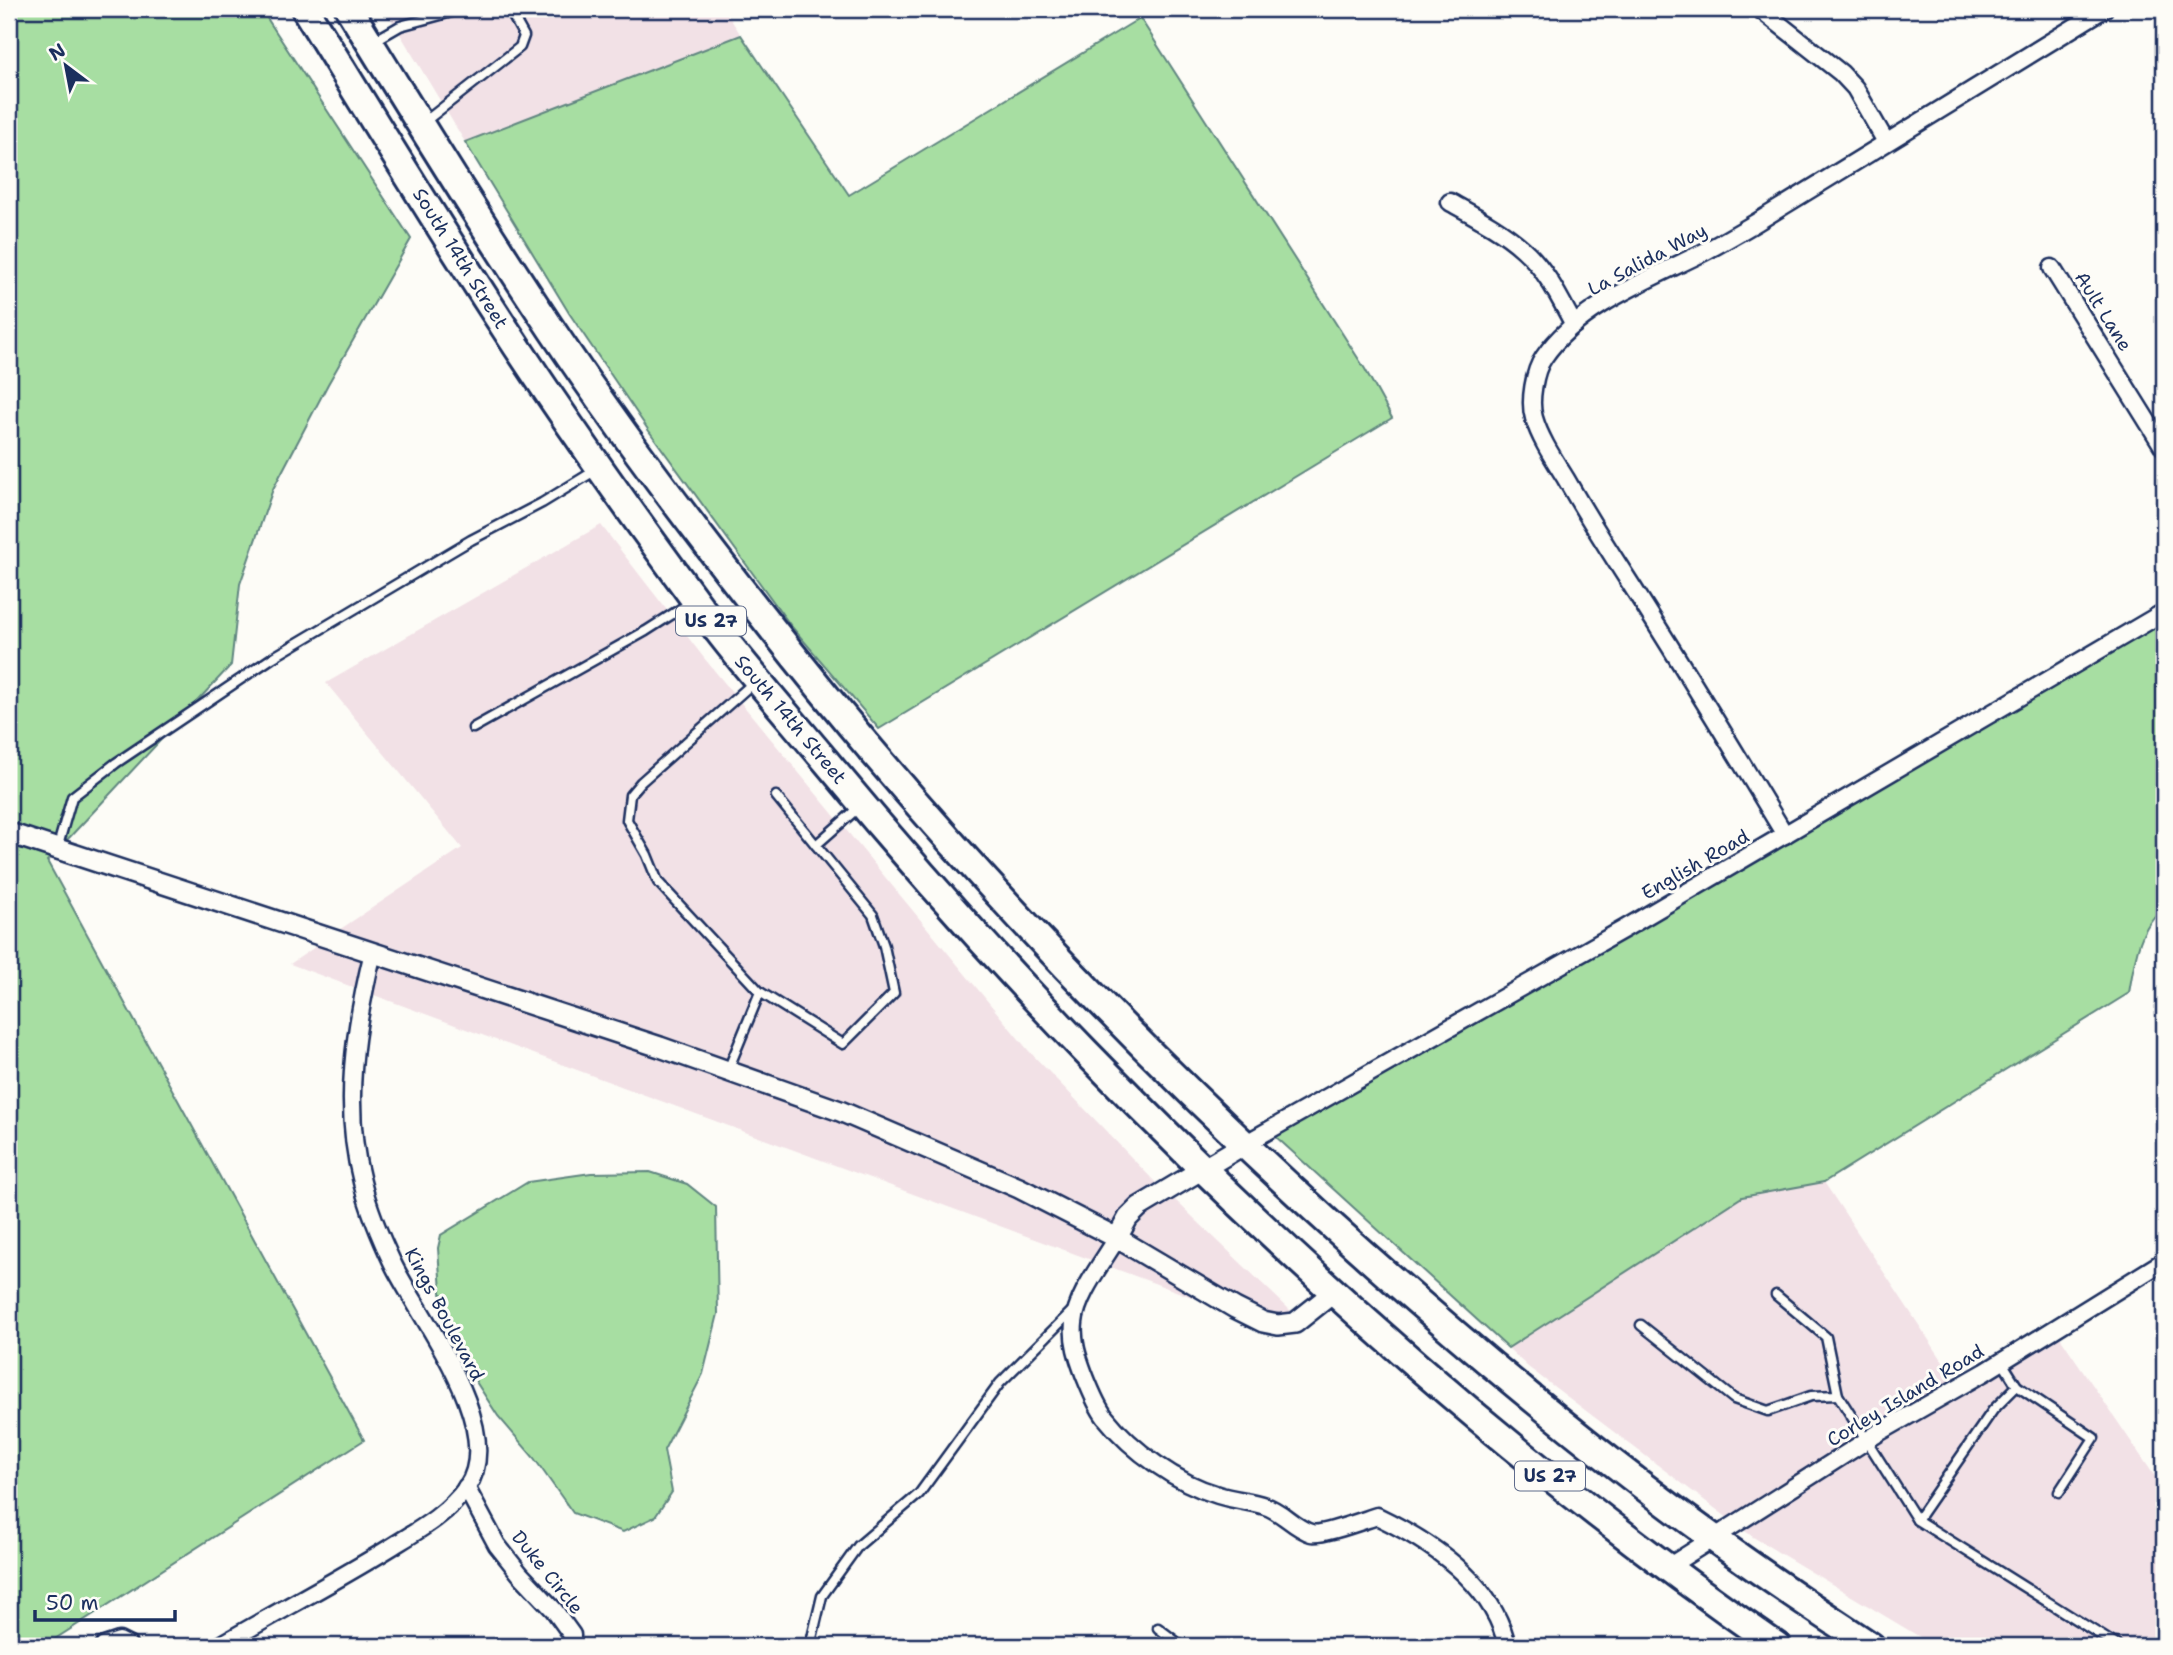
<svg xmlns="http://www.w3.org/2000/svg" width="2173" height="1655" font-family="'Shantell Sans',sans-serif">
	<style>
		.built { fill: #f2e1e6 }
		.green { fill: #a7dea2; stroke: #618680; stroke-width: 2 }
		.lines { fill: none; stroke-linecap: round; stroke-linejoin: round }
		.service-casing { stroke: #1b2f5e; stroke-width: 13 }
		.minor-casing { stroke: #1b2f5e; stroke-width: 21 }
		.tertiary-casing { stroke: #1b2f5e; stroke-width: 24 }
		.trunk-casing { stroke: #1b2f5e; stroke-width: 32 }
		.service { stroke: #fdfcf7; stroke-width: 8 }
		.minor { stroke: #fdfcf7; stroke-width: 16 }
		.tertiary { stroke: #fdfcf7; stroke-width: 19 }
		.trunk { stroke: #fdfcf7; stroke-width: 26 }
		.labels { text-anchor: middle; stroke-width: 6; stroke-linejoin: round; paint-order: stroke }
		.shield { fill: #fdfcf7; stroke: #5f6c8c; stroke-width: 2 }
		.shield-label { font-size: 18px; font-weight: bold; fill: #1b2f5e }
		.street-label { font-size: 19px; fill: #1b2f5e; stroke: #fdfcf7 }
	</style>
	<rect width="100%" height="100%" fill="#fdfcf7"/>
	<filter id="ink" filterUnits="userSpaceOnUse"><feTurbulence type="fractalNoise" baseFrequency=".0143" numOctaves="2"/><feDisplacementMap in="SourceGraphic" scale="14" xChannelSelector="R" yChannelSelector="G"/><feConvolveMatrix kernelMatrix="1 2 1 2 8 2 1 2 1" color-interpolation-filters="sRGB"/></filter>
	<g filter="url(#ink)">
		<g class="built">
			<polygon points="385,9 724,9 741,35 465,142"/>
			<polygon points="601,525 704,658 1028,1050 1156,1183 1132,1199 1121,1210 1112,1225 1022,1178 842,1101 662,1038 339,930 462,848 326,683"/>
			<polygon points="318,945 658,1058 837,1121 1016,1197 1113,1247 1208,1303 290,964"/>
			<polygon points="1824,1182 1964,1393 2058,1334 2164,1490 2164,1524 2160,1532 2164,1570 2164,1646 1935,1646 1753,1537 1528,1367 1508,1348 1742,1197"/>
			<polygon points="1173,1198 1292,1312 1277,1314 1265,1312 1131,1235 1146,1216"/>
		</g>
		<g class="green">
			<polygon points="9,9 261,9 411,239 328,384 273,489 240,584 231,665 66,841 9,822"/>
			<polygon points="1140,18 1365,369 1392,418 879,729 791,626 649,431 569,313 465,142 741,35 849,195"/>
			<path d="M2164,611V908C2138,926 2134,964 2129,993L1824,1182L1742,1197L1508,1348L1275,1136Z"/>
			<polygon points="9,843 51,857 47,861 364,1440 44,1646 9,1646"/>
			<polygon points="650,1172 687,1184 716,1207 718,1314 703,1374 664,1450 672,1492 655,1517 623,1532 573,1513 534,1458 498,1416 453,1346 442,1306 438,1248 441,1235 528,1182 591,1173"/>
		</g>
		<g class="lines">
			<defs>
				<g id="service">
					<polyline points="374,41 400,26 463,9"/>
					<polyline points="423,123 520,47 524,36 509,9"/>
					<polyline points="473,728 646,631 693,601"/>
					<polyline points="816,845 858,808"/>
					<polyline points="57,849 72,797 116,763 272,658 471,540 542,503 596,470"/>
					<polyline points="760,992 843,1044 894,993 884,946 873,915 776,796"/>
					<polyline points="728,1070 760,992 658,882 647,855 627,820 630,795 641,782 753,683"/>
					<polyline points="1776,1295 1826,1337 1838,1395 1917,1520 2118,1646"/>
					<polyline points="1641,1325 1734,1399 1768,1411 1811,1396 1838,1395"/>
					<polyline points="2002,1362 2017,1386 2094,1438 2059,1492"/>
					<polyline points="1917,1520 1993,1410 2017,1386"/>
					<polyline points="1158,1628 1182,1646"/>
					<polyline points="817,1646 812,1638 822,1596 858,1546 919,1494 1000,1383 1075,1308"/>
				</g>
				<g id="minor">
					<polyline points="1760,9 1841,73 1855,88 1886,142"/>
					<path d="M1450,202C1475,216 1502,230 1523,249C1546,269 1560,299 1574,325"/>
					<polyline points="2052,268 2164,448"/>
					<path d="M1785,835C1734,750 1683,666 1630,583C1608,549 1586,514 1566,479C1555,461 1540,439 1534,418C1529,402 1534,371 1544,357C1579,305 1653,278 1706,251C1723,242 1740,232 1757,222L2104,9"/>
					<polyline points="1243,1145 1624,929 2164,612"/>
					<path d="M1117,1238C1103,1262 1076,1296 1074,1323C1072,1341 1078,1358 1084,1374C1090,1389 1096,1405 1105,1417C1132,1451 1177,1483 1218,1495C1234,1500 1250,1501 1265,1506C1282,1511 1294,1528 1311,1533C1321,1536 1364,1520 1377,1516C1431,1542 1494,1584 1507,1646"/>
					<polyline points="466,1487 497,1545 520,1574 554,1610 572,1635 572,1646"/>
					<polyline points="1668,1567 1880,1432 1985,1372 2164,1261"/>
					<polyline points="104,1646 119,1641 129,1646"/>
					<path d="M219,1646C275,1613 333,1583 388,1549C417,1531 447,1515 467,1487C507,1429 420,1318 394,1266C381,1239 369,1211 362,1182C342,1106 355,1026 373,952"/>
				</g>
				<g id="tertiary">
					<polyline points="9,833 660,1047 840,1111 1019,1188 1117,1238 1235,1308 1263,1322 1278,1325 1295,1323 1334,1292"/>
					<polyline points="1117,1238 1128,1218 1139,1207 1243,1145"/>
				</g>
				<g id="trunk">
					<path d="M305,9C371,116 437,225 506,330C573,433 645,533 718,631C752,675 789,717 825,760C908,860 994,957 1085,1051C1297,1269 1526,1473 1777,1646"/>
					<path d="M349,9C410,108 471,208 536,306C604,410 679,510 756,608C928,829 1120,1033 1327,1221C1450,1332 1577,1440 1712,1537C1763,1575 1817,1610 1871,1646"/>
				</g>
			</defs>
			<use href="#service" class="service-casing"/>
			<use href="#minor" class="minor-casing"/>
			<use href="#tertiary" class="tertiary-casing"/>
			<use href="#trunk" class="trunk-casing"/>
			<use href="#service" class="service"/>
			<use href="#minor" class="minor"/>
			<use href="#tertiary" class="tertiary"/>
			<use href="#trunk" class="trunk"/>
		</g>
	</g>
	<g class="labels">
		<g class="shield">
			<rect x="676" y="606.5" width="70" height="29" rx="5"/>
			<rect x="1515" y="1461.5" width="70" height="29" rx="5"/>
		</g>
		<g class="shield-label">
			<text x="711" y="627">US 27</text>
			<text x="1550" y="1482">US 27</text>
		</g>
		<g class="street-label">
			<text transform="translate(461 258) rotate(58)" y="7">South 14th Street</text>
			<text transform="translate(1647 259) rotate(-28)" y="7">La Salida Way</text>
			<text transform="translate(2104 311) rotate(58)" y="7">Ault Lane</text>
			<text transform="translate(791 719) rotate(50)" y="7">South 14th Street</text>
			<text transform="translate(1695 864) rotate(-30)" y="7">English Road</text>
			<text transform="translate(445 1314) rotate(62)" y="7">Kings Boulevard</text>
			<text transform="translate(1905 1395) rotate(-31)" y="7">Corley Island Road</text>
			<text transform="translate(548 1572) rotate(51)" y="7">Duke Circle</text>
		</g>
	</g>
	<rect width="2173" height="1655" fill="none" stroke="#fdfcf7" stroke-width="35"/>
	<rect x="18" y="18" width="2138" height="1620" fill="none" stroke="#1b2f5e" stroke-width="2.5" filter="url(#ink)"/>
	<g transform="translate(66 66) rotate(328)" stroke="#fdfcf7" stroke-width="5" paint-order="stroke">
	<path d="M0-5L12 26L0 18L-12 26Z" fill="#1b2f5e"/>
	<text y="-10" font-size="19" font-weight="bold" text-anchor="middle" fill="#1b2f5e">N</text>
	</g>
	<path d="M35 1610v10h140v-10" fill="none" stroke="#1b2f5e" stroke-width="3.5"/>
	<text x="46" y="1610" font-size="21" fill="#1b2f5e" stroke="#fdfcf7" stroke-width="5" paint-order="stroke">50 m</text>
</svg>
